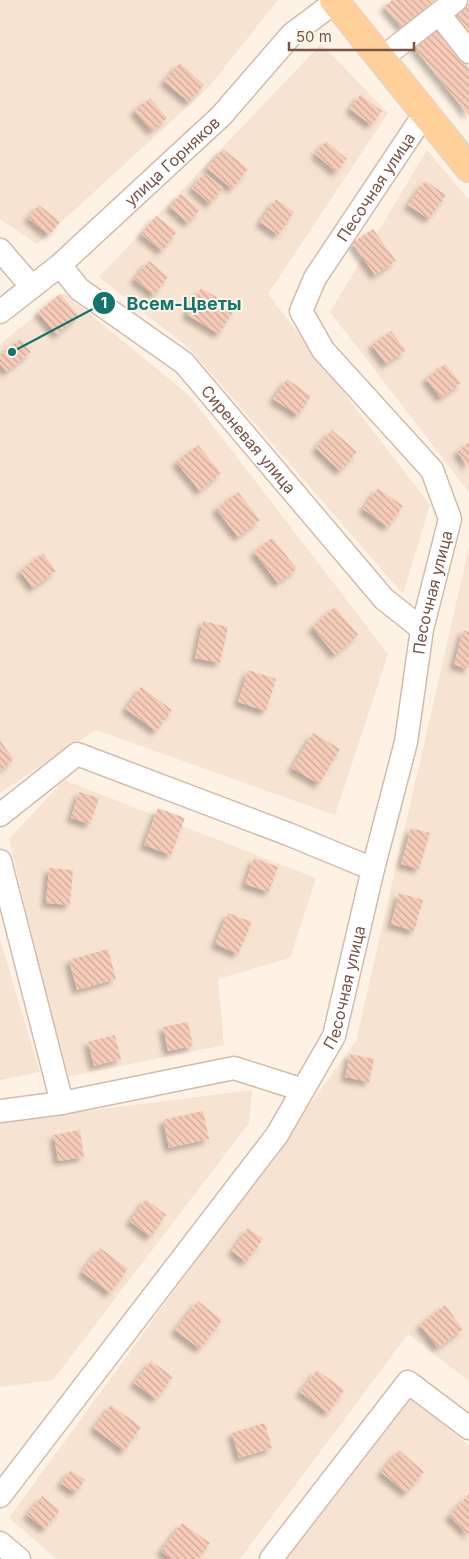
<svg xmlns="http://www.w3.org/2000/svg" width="469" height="1559" font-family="Inter,sans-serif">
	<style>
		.residential { fill: #f7e3d2 }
		.building { fill: url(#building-back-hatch); filter: url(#shadow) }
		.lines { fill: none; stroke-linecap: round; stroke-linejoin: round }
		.minor-casing { stroke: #d4baac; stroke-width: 25 }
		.major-casing { stroke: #dcd3cf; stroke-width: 30 }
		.minor { stroke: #fff; stroke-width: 22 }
		.major { stroke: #ffd09a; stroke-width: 28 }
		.labels { text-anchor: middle; stroke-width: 4; stroke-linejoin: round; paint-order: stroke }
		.street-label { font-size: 16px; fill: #7a5447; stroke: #fff6ec }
		.leader { fill: none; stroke: #0f766e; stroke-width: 2 }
		.callout-dot { fill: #0f766e; stroke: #fff6ec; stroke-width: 2 }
		.mark-label { font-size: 15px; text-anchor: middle; font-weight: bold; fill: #fff }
		.callout-label { font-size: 18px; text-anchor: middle; font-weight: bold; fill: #0f766e; stroke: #fff6ec; stroke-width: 4; stroke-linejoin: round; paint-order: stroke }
	</style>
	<defs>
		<pattern id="building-back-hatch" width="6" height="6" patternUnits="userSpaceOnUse" patternTransform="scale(1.25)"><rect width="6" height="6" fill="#f6ccb9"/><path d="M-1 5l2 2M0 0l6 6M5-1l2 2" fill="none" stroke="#cca898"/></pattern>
		<filter id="shadow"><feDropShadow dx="-4.5" dy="4.5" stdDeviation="2.5" flood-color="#0004"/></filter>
	</defs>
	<rect width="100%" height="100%" fill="#fef2e4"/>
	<g class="residential">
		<polygon points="0,0 278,0 209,87 37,244 0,219"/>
		<polygon points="321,44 388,113 268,294 430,505 403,594 190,349 99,277"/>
		<polygon points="427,150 469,200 469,492 330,312"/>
		<polygon points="64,293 190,396 388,654 335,815 96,730 0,793 0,344"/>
		<polygon points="469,547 469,1381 408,1334 240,1559 56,1559 9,1518 356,1041"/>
		<polygon points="64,780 316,878 290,958 218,979 224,1045 66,1077 9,839"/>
		<polygon points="0,940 40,1072 0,1080"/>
		<polygon points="252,1090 249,1123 53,1380 0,1387 0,1122"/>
		<polygon points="411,1399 469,1445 469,1559 287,1559"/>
	</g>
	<g class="building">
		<polygon points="392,0 435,0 402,28 384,7"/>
		<polygon points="469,4 469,34 454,15"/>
		<polygon points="436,27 469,68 469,116 412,45"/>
		<polygon points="180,63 204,85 189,102 164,81"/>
		<polygon points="360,95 382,111 371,125 350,109"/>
		<polygon points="150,98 167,118 152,131 134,111"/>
		<polygon points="326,141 347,159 336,172 315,154"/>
		<polygon points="223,149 248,169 232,189 207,168"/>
		<polygon points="205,173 223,188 210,204 192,188"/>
		<polygon points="425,181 446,195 429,219 408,205"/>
		<polygon points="181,194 200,210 188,223 170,207"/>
		<polygon points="276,199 294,212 278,235 260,222"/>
		<polygon points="39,205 60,222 49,235 28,218"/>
		<polygon points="156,216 177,232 162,251 141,234"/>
		<polygon points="373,229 396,261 375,275 352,243"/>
		<polygon points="149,261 168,277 154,295 134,279"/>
		<polygon points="201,288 235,308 219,334 186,314"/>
		<polygon points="60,294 79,316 57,335 38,312"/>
		<polygon points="391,331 406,350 386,364 372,345"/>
		<polygon points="20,339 31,352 7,372 0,364 0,355"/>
		<polygon points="445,364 461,383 441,398 426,379"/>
		<polygon points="287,379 311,396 298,415 273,399"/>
		<polygon points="332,430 357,452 340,471 316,448"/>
		<polygon points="469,442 469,467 457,452"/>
		<polygon points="198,445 221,473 200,491 176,462"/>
		<polygon points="378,488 403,506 388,527 363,509"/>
		<polygon points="238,492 260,520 238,537 216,509"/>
		<polygon points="272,538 297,569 278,583 254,552"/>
		<polygon points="43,553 56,571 33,588 20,571"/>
		<polygon points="335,607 358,635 335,655 312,627"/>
		<polygon points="203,621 228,627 220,663 195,658"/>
		<polygon points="463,630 469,632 469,669 454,665"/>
		<polygon points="248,670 276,679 266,711 238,702"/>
		<polygon points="141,687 172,710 156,731 126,709"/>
		<polygon points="313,733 340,749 319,784 292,768"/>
		<polygon points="0,741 14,759 0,771"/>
		<polygon points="79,792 99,798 90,824 71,818"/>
		<polygon points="158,808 185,818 171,855 144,845"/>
		<polygon points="411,828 430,833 419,869 401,864"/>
		<polygon points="254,858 278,867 269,892 245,884"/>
		<polygon points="49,868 73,870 70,905 46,903"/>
		<polygon points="399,893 423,900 414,931 391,924"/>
		<polygon points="228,913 252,922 238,954 215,944"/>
		<polygon points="108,949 116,979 77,990 69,960"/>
		<polygon points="188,1022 193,1046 168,1051 163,1027"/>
		<polygon points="115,1035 121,1059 94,1066 88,1042"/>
		<polygon points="350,1054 374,1059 369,1082 345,1077"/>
		<polygon points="203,1111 209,1139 169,1148 163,1120"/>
		<polygon points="80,1130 84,1157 58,1161 54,1135"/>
		<polygon points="146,1199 166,1215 150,1237 130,1221"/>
		<polygon points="248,1228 263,1239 246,1262 232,1251"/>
		<polygon points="100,1248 128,1269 110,1293 82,1272"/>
		<polygon points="198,1301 222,1320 200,1349 175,1330"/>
		<polygon points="445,1305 463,1329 438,1348 420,1325"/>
		<polygon points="151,1361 173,1377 156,1399 134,1383"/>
		<polygon points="317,1370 344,1390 328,1413 300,1392"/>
		<polygon points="111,1405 141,1427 124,1451 94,1428"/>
		<polygon points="265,1423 272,1448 239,1458 232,1433"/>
		<polygon points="399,1450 424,1472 406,1493 381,1472"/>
		<polygon points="71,1470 85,1480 75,1493 61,1483"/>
		<polygon points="469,1494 469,1535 449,1516"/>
		<polygon points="42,1496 60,1510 45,1529 27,1515"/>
		<polygon points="182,1523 210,1543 198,1559 171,1559 161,1551"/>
	</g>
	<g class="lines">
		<defs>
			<g id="minor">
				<polyline points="439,14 469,52"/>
				<polyline points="381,59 456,0"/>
				<polyline points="0,250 32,287"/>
				<path id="s1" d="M60,265L79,289L184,363L384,599L422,629"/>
				<path id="s2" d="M0,312L60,265L221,116L292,34L335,2"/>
				<polyline points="0,815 77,754 288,834 373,869"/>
				<polyline points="0,861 62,1103"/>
				<polyline points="0,1111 62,1103 234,1068 303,1090"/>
				<path id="s3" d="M0,1496L277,1135L334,1036L373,869L406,742L422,629L450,519L432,470L323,350L301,311L315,278L425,113"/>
				<polyline points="0,1543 19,1559"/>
				<polyline points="271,1559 408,1382 469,1428"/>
			</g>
			<polyline id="major" points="334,0 469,168"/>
		</defs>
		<use href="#minor" class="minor-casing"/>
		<use href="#major" class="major-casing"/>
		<use href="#minor" class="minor"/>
		<use href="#major" class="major"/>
	</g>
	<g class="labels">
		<g class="street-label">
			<text dy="6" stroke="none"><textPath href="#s2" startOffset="229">улица Горняков</textPath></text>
			<text dy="6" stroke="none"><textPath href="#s3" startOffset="1504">Песочная улица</textPath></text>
			<text dy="6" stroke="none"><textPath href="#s1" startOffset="259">Сиреневая улица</textPath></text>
			<text dy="6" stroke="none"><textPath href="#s3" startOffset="1024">Песочная улица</textPath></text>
			<text dy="6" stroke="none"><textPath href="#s3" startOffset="619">Песочная улица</textPath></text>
		</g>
	</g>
	<path class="leader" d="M12 352L104 303"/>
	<g class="callout-dot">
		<circle cx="12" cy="352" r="5"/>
		<circle cx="104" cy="303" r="12"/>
	</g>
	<g class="mark-label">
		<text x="104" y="308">1</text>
	</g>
	<g class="callout-label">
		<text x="184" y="310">Всем-Цветы</text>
	</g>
	<path d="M289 42v8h125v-8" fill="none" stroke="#7a5447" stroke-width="2.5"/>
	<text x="296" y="42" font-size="15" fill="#7a5447" stroke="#fff6ec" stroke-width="4" paint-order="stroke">50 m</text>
</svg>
